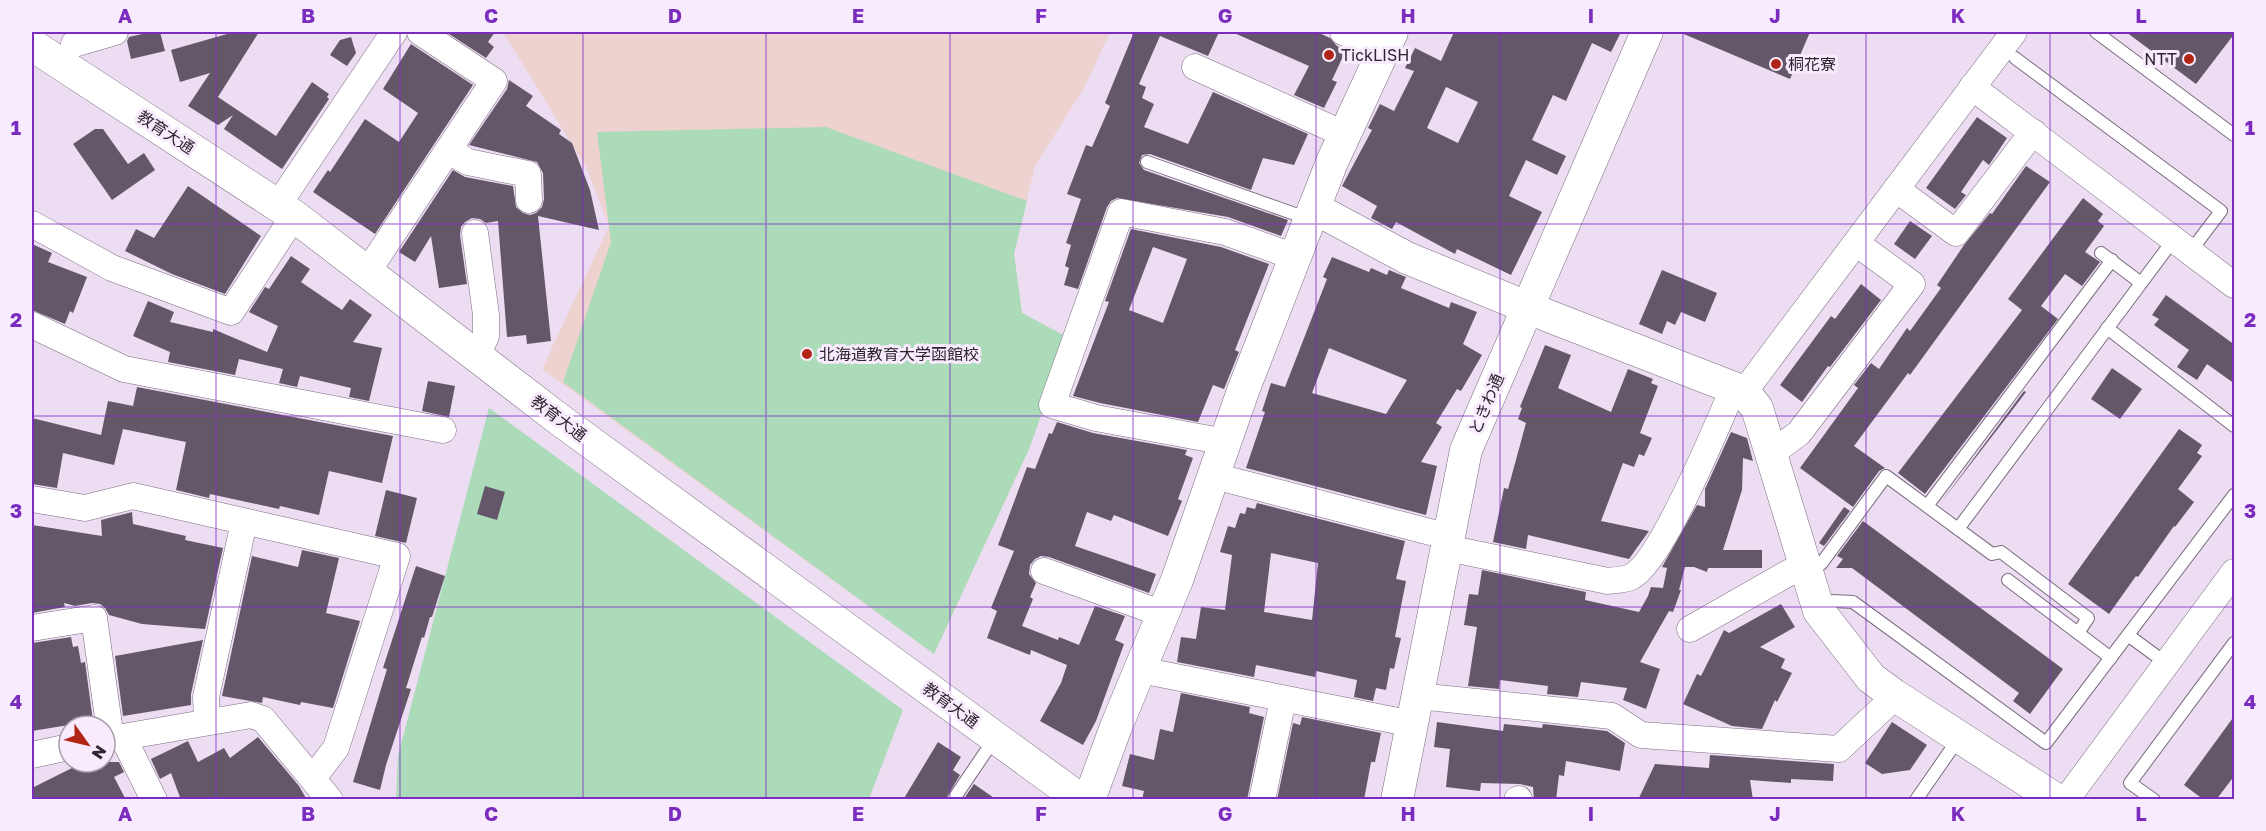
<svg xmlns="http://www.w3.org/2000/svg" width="2266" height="831" font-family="'Golos Text','Noto Sans JP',sans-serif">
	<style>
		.education { fill: #edd2d0 }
		.green { fill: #acdbb9 }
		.building { fill: #65576a; fill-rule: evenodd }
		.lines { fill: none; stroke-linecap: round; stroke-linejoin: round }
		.service-casing { stroke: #7b6d80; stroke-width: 14 }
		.minor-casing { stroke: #7b6d80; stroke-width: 27 }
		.tertiary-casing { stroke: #7b6d80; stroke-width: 33 }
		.service { stroke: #fff; stroke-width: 12 }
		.minor { stroke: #fff; stroke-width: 26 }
		.tertiary { stroke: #fff; stroke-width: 32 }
		.grid { fill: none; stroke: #7b2cbf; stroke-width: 1.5; stroke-opacity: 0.55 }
		.poi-dot { fill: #b22415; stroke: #f8ebfd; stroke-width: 2 }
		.labels { text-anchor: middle; stroke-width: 6; stroke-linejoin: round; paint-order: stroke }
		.poi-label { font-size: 16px; fill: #2c262e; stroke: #f8ebfd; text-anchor: start }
		.street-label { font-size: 16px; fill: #2c262e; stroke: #f8ebfd }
		.neatline { fill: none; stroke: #7b2cbf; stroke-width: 2 }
		.grid-label { font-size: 20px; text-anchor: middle; font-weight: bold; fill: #7b2cbf }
	</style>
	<rect width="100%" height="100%" fill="#edddf3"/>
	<polygon class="education" points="503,32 1110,32 1084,88 1035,166 1014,254 1022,313 1069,338 1029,449 934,654 542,369 609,226 587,169"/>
	<g class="green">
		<polygon points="826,127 1027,201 1014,254 1022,313 1069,338 1029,449 934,654 563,382 611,242 597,132"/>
		<polygon points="489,408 903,710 869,799 396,800 398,756"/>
	</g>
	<g class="building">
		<polygon points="151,32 160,32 165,51 131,59 127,41 129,37"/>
		<polygon points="234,32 259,32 218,97 276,136 312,82 329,94 327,97 329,99 282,169 224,129 233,115 218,125 188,106 210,73 180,82 171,50"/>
		<polygon points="446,32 495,32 488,42 494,47 486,58"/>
		<polygon points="1134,32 1219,32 1208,56 1160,36 1139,84 1146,87 1142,98 1154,104 1144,127 1188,144 1213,92 1308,134 1294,165 1263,158 1251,190 1150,154 1142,155 1139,163 1144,170 1288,220 1281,236 1228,217 1117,198 1111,201 1107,207 1078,289 1064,285 1069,268 1065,266 1071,245 1066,243 1081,199 1067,194 1086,145 1092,147 1110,106 1105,103"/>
		<polygon points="1232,32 1317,32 1330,38 1337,46 1346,50 1332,80 1337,82 1324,108 1294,95 1309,66"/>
		<path d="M1454,32H1621L1611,52L1592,43L1566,101L1553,95L1532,140L1566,156L1557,175L1526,160L1509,196L1542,212L1511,275L1457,249L1455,254L1396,222L1392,229L1371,218L1377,206L1342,186L1372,130L1368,128L1380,104L1394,111L1414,71L1405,68L1415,48L1441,61ZM1446,87L1478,102L1458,143L1427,128Z"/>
		<polygon points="1679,32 1810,32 1790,79"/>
		<polygon points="2126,32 2235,32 2235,33 2196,84"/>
		<polygon points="351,37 356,53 347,66 330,55 340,40"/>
		<polygon points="411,44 473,85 375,234 313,192 328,170 330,172 365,119 399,142 418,113 383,89"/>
		<polygon points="509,80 533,96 526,106 561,130 559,134 572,143 590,190 599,230 538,216 551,341 527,344 526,335 507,337 498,221 486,223 480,219 472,218 465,222 461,227 460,235 467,284 439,288 431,236 415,262 399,252 453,170 465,177 513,186 516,207 523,213 530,215 536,213 542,207 544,199 543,173 537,162 469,145 507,89"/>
		<polygon points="1977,117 2007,138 1989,165 1983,160 1961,192 1966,195 1955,209 1926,188"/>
		<polygon points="95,129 103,129 128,164 144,153 155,170 112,200 73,144"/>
		<polygon points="2026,166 2050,182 1910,375 1908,373 1854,446 1885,468 1879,471 1853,507 1800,468 1858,388 1854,385 1871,363 1879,369 1907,328 1910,331 1941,288 1937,285 1964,245 1990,213 1992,214"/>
		<polygon points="188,186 261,236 225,294 172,274 125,251 136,229 154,238"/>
		<polygon points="2083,198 2103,214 2098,221 2104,226 2085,252 2100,262 2082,286 2065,274 2041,306 2058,319 1925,494 1898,473 2022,310 2008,299"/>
		<polygon points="1910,221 1932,236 1915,259 1894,244"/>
		<path d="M1131,229L1221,247L1269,264L1235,350L1239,352L1224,389L1213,385L1198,422L1100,403L1073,396L1109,302L1105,301ZM1153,247L1187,259L1163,323L1129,310Z"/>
		<polygon points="32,244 52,253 48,262 87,277 73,313 70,311 65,324 32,310"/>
		<polygon points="291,256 310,269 301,282 342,310 350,299 372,315 353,342 382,348 369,401 349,397 351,388 300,376 297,387 279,383 283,369 239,359 235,375 168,362 170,352 133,336 148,301 174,312 170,322 213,332 213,329 267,352 278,326 249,312 265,287 269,289"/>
		<path d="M1332,257L1369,272L1371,268L1387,275L1389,270L1406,277L1401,288L1449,308L1451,302L1477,312L1463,344L1482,355L1461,391L1457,389L1436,423L1442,427L1421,462L1437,466L1426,515L1246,468L1265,412L1262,411L1271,383L1285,387L1327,279L1323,277ZM1329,348L1407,380L1386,414L1312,393Z"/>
		<polygon points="1662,270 1717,293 1705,322 1681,312 1675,325 1667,321 1662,334 1639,324"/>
		<polygon points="1861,284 1881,300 1830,367 1828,366 1802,402 1780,385 1831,316 1835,319"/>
		<polygon points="2166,295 2235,345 2235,384 2207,364 2197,380 2177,367 2189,350 2154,325 2159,319 2152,315"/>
		<polygon points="1545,345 1571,355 1558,388 1611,412 1628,369 1653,379 1651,383 1658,386 1640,433 1652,438 1644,456 1639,454 1634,467 1623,463 1601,521 1649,531 1629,559 1528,535 1526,549 1493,542 1504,488 1508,489 1526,423 1518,419 1522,408 1520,407"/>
		<polygon points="2112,368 2142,389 2120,419 2091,399"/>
		<polygon points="428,381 455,386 449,417 422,411"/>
		<polygon points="137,387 393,436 382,483 329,471 319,515 280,506 279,509 210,494 209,498 176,490 186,442 123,429 114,465 63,453 57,488 32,484 32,418 101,435 108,401 133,406"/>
		<polygon points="2024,391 2026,392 2007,417 1939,505"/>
		<polygon points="1057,422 1093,433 1187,450 1185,455 1193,458 1178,499 1182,501 1168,536 1114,515 1111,521 1087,512 1075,546 1156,574 1149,593 1049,557 1041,556 1035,559 1030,565 1029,574 1036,583 1030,597 1033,599 1022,626 1058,640 1059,637 1079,645 1095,606 1125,616 1115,640 1124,644 1096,721 1083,745 1040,721 1061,683 1067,665 1031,650 1030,655 987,638 997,611 991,608 1014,551 998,545 1027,467 1035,469 1049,433 1052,434"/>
		<polygon points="2179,429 2202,445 2197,453 2202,456 2178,489 2194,502 2175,527 2174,526 2138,577 2136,576 2109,614 2068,584"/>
		<polygon points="1731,432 1747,438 1753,461 1743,458 1742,490 1723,550 1762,550 1762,568 1708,568 1707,572 1694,567 1685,567 1679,590 1681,590 1673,612 1669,611 1640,662 1660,669 1646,709 1623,700 1627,688 1581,682 1578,697 1547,694 1548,686 1500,680 1499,689 1468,686 1477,627 1464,625 1469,594 1478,595 1482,570 1586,592 1585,600 1639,612 1648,596 1651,587 1663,588 1667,568 1662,567 1697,505 1705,507 1705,489"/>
		<polygon points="485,486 505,492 497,520 477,514"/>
		<polygon points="386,490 417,498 406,543 375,536"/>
		<path d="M1257,503L1405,541L1396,579L1406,581L1395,637L1401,638L1394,669L1390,668L1386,690L1376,688L1373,701L1354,697L1357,680L1316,671L1315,677L1256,665L1254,677L1177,662L1181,637L1196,639L1201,607L1225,610L1232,555L1220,552L1228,526L1235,528L1240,513L1245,514L1247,507L1255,509ZM1271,553L1318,563L1312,620L1264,612Z"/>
		<polygon points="1844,507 1850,511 1824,546 1819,543"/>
		<polygon points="132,512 133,524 186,536 185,540 223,548 205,629 142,624 109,615 105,608 100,604 92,603 75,606 64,603 65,607 32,613 32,525 102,536 101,520"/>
		<polygon points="1863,521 2063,669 2030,714 2013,701 2019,693 1852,568 1836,568 1843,559 1837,556"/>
		<polygon points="302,550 339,558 326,613 360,621 333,708 301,702 300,705 263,697 262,703 222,696 252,556 298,567"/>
		<polygon points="416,566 445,576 432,617 430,617 424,638 422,637 406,688 411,689 386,765 380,790 353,782 387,669 383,668"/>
		<polygon points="1781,604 1795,627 1760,647 1785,659 1781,668 1792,673 1777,702 1775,700 1762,729 1732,726 1683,704 1697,674 1701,676 1724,630 1729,633"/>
		<polygon points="71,637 73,647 78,646 81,663 85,662 93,721 32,731 32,643"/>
		<polygon points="203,640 191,694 191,705 123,716 115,656"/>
		<polygon points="1181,693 1250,707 1249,713 1264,717 1247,800 1142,800 1144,791 1122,786 1130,754 1154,760 1160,729 1173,732"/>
		<polygon points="2235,715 2235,775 2216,800 2204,800 2184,785"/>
		<polygon points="1302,717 1381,733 1375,762 1371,762 1364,800 1277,800 1293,723 1300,725"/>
		<polygon points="1437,722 1503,731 1504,724 1542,728 1543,724 1607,731 1625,743 1620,771 1566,761 1564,776 1559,775 1556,800 1534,800 1533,787 1520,784 1481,783 1480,791 1446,787 1450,749 1434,747"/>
		<polygon points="1892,722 1927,745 1910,770 1882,774 1865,763"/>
		<polygon points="258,737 299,786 307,800 181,800 171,773 160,779 151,759 188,741 198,762 224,748 230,758"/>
		<polygon points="938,742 961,757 953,770 960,775 945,800 903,800"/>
		<polygon points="1710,755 1834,764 1833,781 1791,779 1791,783 1750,780 1753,800 1638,800 1655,764 1709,768"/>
		<polygon points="84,762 119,762 124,772 114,777 126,800 32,800 32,788"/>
		<polygon points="974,784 997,800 963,800"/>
	</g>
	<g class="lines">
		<defs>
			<g id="service">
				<polyline points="2096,32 2234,135"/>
				<polyline points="2015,58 2221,211 2190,252"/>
				<polyline points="1147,162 1295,214 1308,220"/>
				<polyline points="2101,253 2141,283"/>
				<polyline points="2107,328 2234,426"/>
				<polyline points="1927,506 2112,260"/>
				<polyline points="1958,529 2174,239"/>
				<polyline points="1821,564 1886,476 1992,554 2001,552 2088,618 2078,633"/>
				<polyline points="2008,580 2111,658"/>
				<polyline points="1833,601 1853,602 2046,743 2234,495"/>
				<polyline points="2129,636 2166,663"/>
				<polyline points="953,800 995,738"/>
				<polyline points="1916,800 1959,738"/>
				<polyline points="2154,800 2130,783 2234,643"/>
			</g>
			<g id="minor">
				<polyline points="1343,32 1384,49"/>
				<polyline points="74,44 115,32"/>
				<polyline points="1195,67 1344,134"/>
				<polyline points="1972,87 2234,285"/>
				<polyline points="448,150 468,162 528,174 529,200"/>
				<polyline points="1896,189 1956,233 2033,132"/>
				<polyline points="278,205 394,32"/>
				<polyline points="32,224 112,268 231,312 294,216"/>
				<polyline points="475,233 486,315 486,336 477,356"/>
				<polyline points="368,271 494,81 420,32"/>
				<polyline points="32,325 124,369 443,430"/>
				<polyline points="1744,392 2014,32"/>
				<polyline points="1226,442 1096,418 1052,405 1121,212 1225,232 1295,257"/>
				<polyline points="1772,453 1799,433 1912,284 1856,243"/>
				<polyline points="1214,476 1430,532 1450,535"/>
				<polyline points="32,499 85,508 133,496 397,556 336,748 313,778"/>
				<path d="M1447,548L1608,581C1615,580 1625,580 1631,577C1662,562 1718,423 1734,387"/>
				<polyline points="1044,571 1163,614"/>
				<polyline points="32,628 94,618 111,739"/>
				<polyline points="1690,629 1792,571 1806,566"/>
				<polyline points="1140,670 1413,724"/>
				<polyline points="1418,696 1612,716 1641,735 1839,749 1885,706 1894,695"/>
				<polyline points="207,721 206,697 244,522"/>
				<polyline points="123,737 154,800"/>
				<polyline points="105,740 251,715 263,719 330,800"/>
				<polyline points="32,755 69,747"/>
				<polyline points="1262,800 1283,699"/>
				<polyline points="1517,800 1519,799"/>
				<polyline points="2066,800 2234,572"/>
			</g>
			<g id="tertiary">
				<polyline points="32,45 294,216 560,420 1081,800"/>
				<polyline points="1314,208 1407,258 1551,317 1744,392 1757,408 1819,611 1871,678 1894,695 2057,800"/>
				<polyline points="1089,800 1116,727 1177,580 1243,391 1332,162 1392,32"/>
				<polyline points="1397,800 1466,450 1647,32"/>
			</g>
		</defs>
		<use href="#service" class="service-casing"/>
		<use href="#minor" class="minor-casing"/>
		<use href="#tertiary" class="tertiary-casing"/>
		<use href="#service" class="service"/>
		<use href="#minor" class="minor"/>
		<use href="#tertiary" class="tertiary"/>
	</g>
	<path class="grid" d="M216,32V800M400,32V800M583,32V800M766,32V800M950,32V800M1133,32V800M1316,32V800M1500,32V800M1683,32V800M1866,32V800M2050,32V800M32,224H2234M32,416H2234M32,607H2234"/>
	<g class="poi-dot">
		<circle cx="1329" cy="55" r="6"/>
		<circle cx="2189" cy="59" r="6"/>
		<circle cx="1776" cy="64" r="6"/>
		<circle cx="807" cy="354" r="6"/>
	</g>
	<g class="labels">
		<g class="poi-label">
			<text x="1341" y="61">TickLISH</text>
			<text x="2177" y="65" text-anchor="end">NTT</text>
			<text x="1788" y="70">桐花寮</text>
			<text x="819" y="360">北海道教育大学函館校</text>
		</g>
		<g class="street-label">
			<text transform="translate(166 132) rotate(33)" y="6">教育大通</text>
			<text transform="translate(1486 404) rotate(-67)" y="6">ときわ通</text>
			<text transform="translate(559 418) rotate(37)" y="6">教育大通</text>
			<text transform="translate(951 705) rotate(36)" y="6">教育大通</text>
		</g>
	</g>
	<rect width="2266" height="831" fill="none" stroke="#f8ebfd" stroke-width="66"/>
	<g transform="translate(87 744) rotate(124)"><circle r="28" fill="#f8ebfd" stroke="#a69caa" stroke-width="1.5"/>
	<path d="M0-4.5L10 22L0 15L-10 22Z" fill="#b22415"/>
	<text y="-9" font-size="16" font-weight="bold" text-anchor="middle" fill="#2c262e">N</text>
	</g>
	<rect x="33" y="33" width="2200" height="765" class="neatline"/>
	<g class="grid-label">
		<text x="125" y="23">A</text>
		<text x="308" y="23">B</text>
		<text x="491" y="23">C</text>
		<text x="675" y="23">D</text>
		<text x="858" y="23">E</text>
		<text x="1041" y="23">F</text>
		<text x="1225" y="23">G</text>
		<text x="1408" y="23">H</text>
		<text x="1591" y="23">I</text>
		<text x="1775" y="23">J</text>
		<text x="1958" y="23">K</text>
		<text x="2141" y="23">L</text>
		<text x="16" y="135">1</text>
		<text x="2250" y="135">1</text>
		<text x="16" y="327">2</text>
		<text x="2250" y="327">2</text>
		<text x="16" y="518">3</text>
		<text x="2250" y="518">3</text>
		<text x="16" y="709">4</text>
		<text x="2250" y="709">4</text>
		<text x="125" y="821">A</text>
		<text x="308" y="821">B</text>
		<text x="491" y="821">C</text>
		<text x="675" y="821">D</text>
		<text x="858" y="821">E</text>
		<text x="1041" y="821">F</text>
		<text x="1225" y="821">G</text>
		<text x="1408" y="821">H</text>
		<text x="1591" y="821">I</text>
		<text x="1775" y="821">J</text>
		<text x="1958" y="821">K</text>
		<text x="2141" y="821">L</text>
	</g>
</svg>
